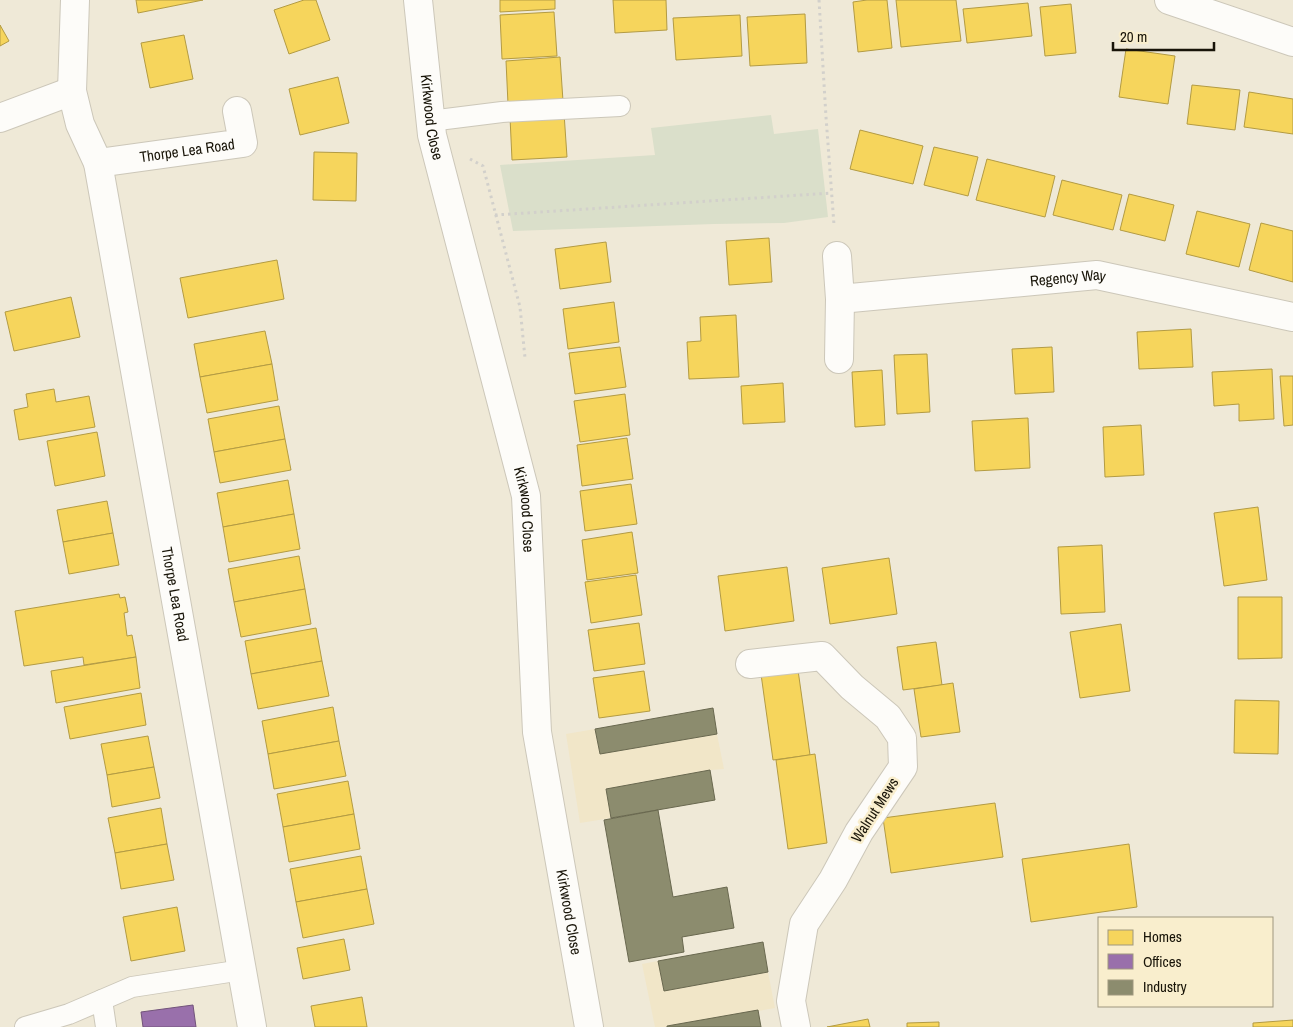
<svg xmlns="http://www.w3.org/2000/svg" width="1293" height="1027" font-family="'Archivo Narrow',sans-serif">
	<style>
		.built { fill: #f1e6c8 }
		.green { fill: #dadfca }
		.homes { fill: #f6d55c; stroke: #b39b43 }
		.offices { fill: #9970ab; stroke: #72547a }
		.industry { fill: #8c8c6e; stroke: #69684f }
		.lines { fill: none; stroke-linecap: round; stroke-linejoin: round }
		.lane-casing { stroke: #ccc7b9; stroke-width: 22 }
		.street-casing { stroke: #ccc7b9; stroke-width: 30 }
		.path { stroke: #d2d0cb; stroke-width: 3; stroke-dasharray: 2.5 4; stroke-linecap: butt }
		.lane { stroke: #fdfcf9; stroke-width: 20 }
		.street { stroke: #fdfcf9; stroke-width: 28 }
		.labels { text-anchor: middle; stroke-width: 5; stroke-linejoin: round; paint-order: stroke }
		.street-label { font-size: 15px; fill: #181408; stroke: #f9eecd }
	</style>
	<rect width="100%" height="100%" fill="#efe9d7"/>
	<g class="built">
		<polygon points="595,729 600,754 717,734 724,769 710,770 606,789 611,818 580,823 566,734"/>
		<polygon points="658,961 664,991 768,972 775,1008 667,1027 655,1027 642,964"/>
	</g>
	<polygon class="green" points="771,115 774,134 818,129 828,217 784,223 714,224 513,231 500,165 655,155 651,128"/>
	<g class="homes">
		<polygon points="136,0 203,0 138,13"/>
		<polygon points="304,0 316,0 330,40 289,54 274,10"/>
		<polygon points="500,0 555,0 555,9 500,12"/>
		<polygon points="613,0 666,0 667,30 615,33"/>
		<polygon points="867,0 887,0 892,48 858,52 853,2"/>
		<polygon points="896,0 956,0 961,41 901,47"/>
		<polygon points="1028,3 1032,36 967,43 963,9"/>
		<polygon points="1071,4 1076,53 1045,56 1040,7"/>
		<polygon points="554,12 557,56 502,59 500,15"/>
		<polygon points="805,14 807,63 750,66 747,17"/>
		<polygon points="740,15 742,56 676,60 673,18"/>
		<polygon points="0,25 9,41 0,46"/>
		<polygon points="184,35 193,79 150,88 141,43"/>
		<polygon points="1126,49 1175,56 1168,104 1119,97"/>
		<polygon points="560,57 563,101 508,104 506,61"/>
		<polygon points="338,77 349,123 300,135 289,89"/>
		<polygon points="1192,85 1240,90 1235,130 1187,124"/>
		<polygon points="1249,92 1293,99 1293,134 1244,127"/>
		<polygon points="564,113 567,157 512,160 510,117"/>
		<polygon points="860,130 923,146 913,184 850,169"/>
		<polygon points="934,147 978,157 968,196 924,185"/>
		<polygon points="314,152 357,153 356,201 313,200"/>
		<polygon points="987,159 1055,176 1045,217 976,200"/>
		<polygon points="1062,180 1122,195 1113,230 1053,215"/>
		<polygon points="1129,194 1174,205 1165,241 1120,230"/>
		<polygon points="1197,211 1250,224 1239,267 1186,254"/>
		<polygon points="1261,223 1293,231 1293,282 1249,270"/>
		<polygon points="769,238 772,282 729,285 726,241"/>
		<polygon points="606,242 611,282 560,289 555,249"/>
		<polygon points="277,260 284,299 188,318 180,278"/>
		<polygon points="71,297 80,337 14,351 5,312"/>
		<polygon points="614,302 619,342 568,349 563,309"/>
		<polygon points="736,315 739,377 689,379 687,342 701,341 700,317"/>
		<polygon points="1191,329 1193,367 1139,369 1137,332"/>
		<polygon points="265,331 272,364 200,377 194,344"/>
		<polygon points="620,347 626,387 575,394 569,353"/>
		<polygon points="1052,347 1054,392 1015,394 1012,349"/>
		<polygon points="927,354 930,412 897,414 894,355"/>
		<polygon points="272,364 278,400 207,413 200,377"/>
		<polygon points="1272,369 1274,419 1239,421 1239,404 1214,406 1212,372"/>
		<polygon points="882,370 885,425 855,427 852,372"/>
		<polygon points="1280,376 1293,376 1293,425 1284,426"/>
		<polygon points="783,383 785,422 743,424 741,386"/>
		<polygon points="54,389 56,402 89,396 95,427 19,440 14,410 28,407 26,394"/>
		<polygon points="625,394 630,435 580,442 574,401"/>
		<polygon points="279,406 285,439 214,452 208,419"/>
		<polygon points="1028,418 1030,468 975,471 972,421"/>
		<polygon points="1141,425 1144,475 1105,477 1103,427"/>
		<polygon points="97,432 105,476 55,486 47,441"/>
		<polygon points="627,438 633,479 582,486 577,445"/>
		<polygon points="285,439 291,470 220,483 214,452"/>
		<polygon points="288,480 294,514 223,527 217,493"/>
		<polygon points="631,484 637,524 585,531 580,491"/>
		<polygon points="107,501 113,533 63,542 57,510"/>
		<polygon points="1258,507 1267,580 1224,586 1214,513"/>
		<polygon points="294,514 300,549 229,562 223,527"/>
		<polygon points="632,532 638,573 587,580 582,540"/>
		<polygon points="113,533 119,565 69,574 63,542"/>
		<polygon points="1102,545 1105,612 1061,614 1058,547"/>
		<polygon points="299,556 305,589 234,602 228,569"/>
		<polygon points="889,558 897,614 830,624 822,568"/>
		<polygon points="787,567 794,621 725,631 718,576"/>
		<polygon points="636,575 642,615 591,623 585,582"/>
		<polygon points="305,589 311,624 241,637 234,602"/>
		<polygon points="119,594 120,598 125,597 128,612 124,613 127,636 132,635 136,657 84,665 83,657 24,666 15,611"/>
		<polygon points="1238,597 1282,597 1282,658 1238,659"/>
		<polygon points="639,623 645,664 594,671 588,630"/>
		<polygon points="1121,624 1130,691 1080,698 1070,632"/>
		<polygon points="316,628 322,661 251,674 245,641"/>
		<polygon points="936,642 942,685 903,690 897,647"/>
		<polygon points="136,657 140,688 56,703 51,671"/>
		<polygon points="322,661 329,696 258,709 251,674"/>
		<polygon points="797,663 810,755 773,760 760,667"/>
		<polygon points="644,671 650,711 599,718 593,678"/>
		<polygon points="953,683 960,732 921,737 914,689"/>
		<polygon points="141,693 146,725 70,739 64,707"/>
		<polygon points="1235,700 1279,701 1278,754 1234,753"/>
		<polygon points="333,707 339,741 268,754 262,721"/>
		<polygon points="148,736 154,767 107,775 101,744"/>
		<polygon points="339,741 346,776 274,789 268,754"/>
		<polygon points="815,754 827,843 788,849 776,760"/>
		<polygon points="154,767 160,798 112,807 107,775"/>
		<polygon points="348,781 354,814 283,827 277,794"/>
		<polygon points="995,803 1003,857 891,873 883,818"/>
		<polygon points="161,808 167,844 115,853 108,818"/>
		<polygon points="354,814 360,849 289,862 283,827"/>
		<polygon points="167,844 174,880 121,889 115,853"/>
		<polygon points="1129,844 1137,907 1031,922 1022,859"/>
		<polygon points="361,856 367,889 296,902 290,869"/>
		<polygon points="367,889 374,924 303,938 296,902"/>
		<polygon points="177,907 185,951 131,961 123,917"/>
		<polygon points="344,939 350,970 303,979 297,948"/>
		<polygon points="362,997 367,1027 315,1027 311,1006"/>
		<polygon points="868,1019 870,1027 827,1027"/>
		<polygon points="1293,1020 1293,1027 1253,1027 1253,1023"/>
		<polygon points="939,1022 939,1027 907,1027 907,1023"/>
	</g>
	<polygon class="offices" points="193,1005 196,1027 143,1027 141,1012"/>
	<g class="industry">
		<polygon points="713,708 717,734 600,754 595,729"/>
		<polygon points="710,770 715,800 611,818 606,789"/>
		<polygon points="658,810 673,897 727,887 734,928 682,937 684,952 629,962 604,820"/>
		<polygon points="763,942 768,972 664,991 658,961"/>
		<polygon points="758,1010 761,1027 667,1027 667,1026"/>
	</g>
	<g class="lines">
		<defs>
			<g id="lane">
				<polyline points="430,121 502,112 620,106"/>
				<polyline points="102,1000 106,1027"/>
				<polyline points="25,1027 69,1014 132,987 242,970"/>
			</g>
			<g id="street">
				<path id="s1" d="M75,0L72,91L80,124L98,163L252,1027"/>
				<path id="s2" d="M418,0L432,135L526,496L537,732L589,1027"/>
				<polyline points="1169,0 1293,42"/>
				<polyline points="0,118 72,91"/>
				<path id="s3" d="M98,163L243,143L237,111"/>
				<path id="s4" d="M837,256L840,299L1097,275L1293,317"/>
				<polyline points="839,359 840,299"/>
				<polyline points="750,664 822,656 852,687 888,717 902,738 903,767 859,832 833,880 804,924 791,1001 796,1027"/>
			</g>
		</defs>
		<use href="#lane" class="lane-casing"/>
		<use href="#street" class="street-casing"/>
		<g class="path">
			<polyline points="819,0 826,117 834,225"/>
			<polyline points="470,159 483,166 520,307 525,358"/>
			<polyline points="495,215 832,193"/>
		</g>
		<use href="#lane" class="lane"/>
		<use href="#street" class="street"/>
	</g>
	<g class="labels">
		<g class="street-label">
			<text dy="5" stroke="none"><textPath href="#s2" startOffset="118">Kirkwood Close</textPath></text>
			<text dy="5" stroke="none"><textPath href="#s3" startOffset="90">Thorpe Lea Road</textPath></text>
			<text dy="5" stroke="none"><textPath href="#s4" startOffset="272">Regency Way</textPath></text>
			<text dy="5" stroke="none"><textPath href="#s2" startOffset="522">Kirkwood Close</textPath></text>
			<text dy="5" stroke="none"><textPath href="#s1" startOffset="606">Thorpe Lea Road</textPath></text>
			<text transform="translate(875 810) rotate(-57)" y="5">Walnut Mews</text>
			<text dy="5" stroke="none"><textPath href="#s2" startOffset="928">Kirkwood Close</textPath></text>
		</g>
	</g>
	<rect x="1098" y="917" width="175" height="90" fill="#f9eecd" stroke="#9f977e"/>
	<rect x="1108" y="930" width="25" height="15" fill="#f6d55c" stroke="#9f977e"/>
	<text x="1143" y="942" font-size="15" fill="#181408">Homes</text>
	<rect x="1108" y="954" width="25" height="15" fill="#9970ab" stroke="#9f977e"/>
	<text x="1143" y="967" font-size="15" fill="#181408">Offices</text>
	<rect x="1108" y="980" width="25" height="15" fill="#8c8c6e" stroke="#9f977e"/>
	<text x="1143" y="992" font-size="15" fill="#181408">Industry</text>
	<path d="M1113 42v8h101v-8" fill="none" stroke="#181408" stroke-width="2.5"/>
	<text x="1120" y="42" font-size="15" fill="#181408" stroke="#f9eecd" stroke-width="4" paint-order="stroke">20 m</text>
</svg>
